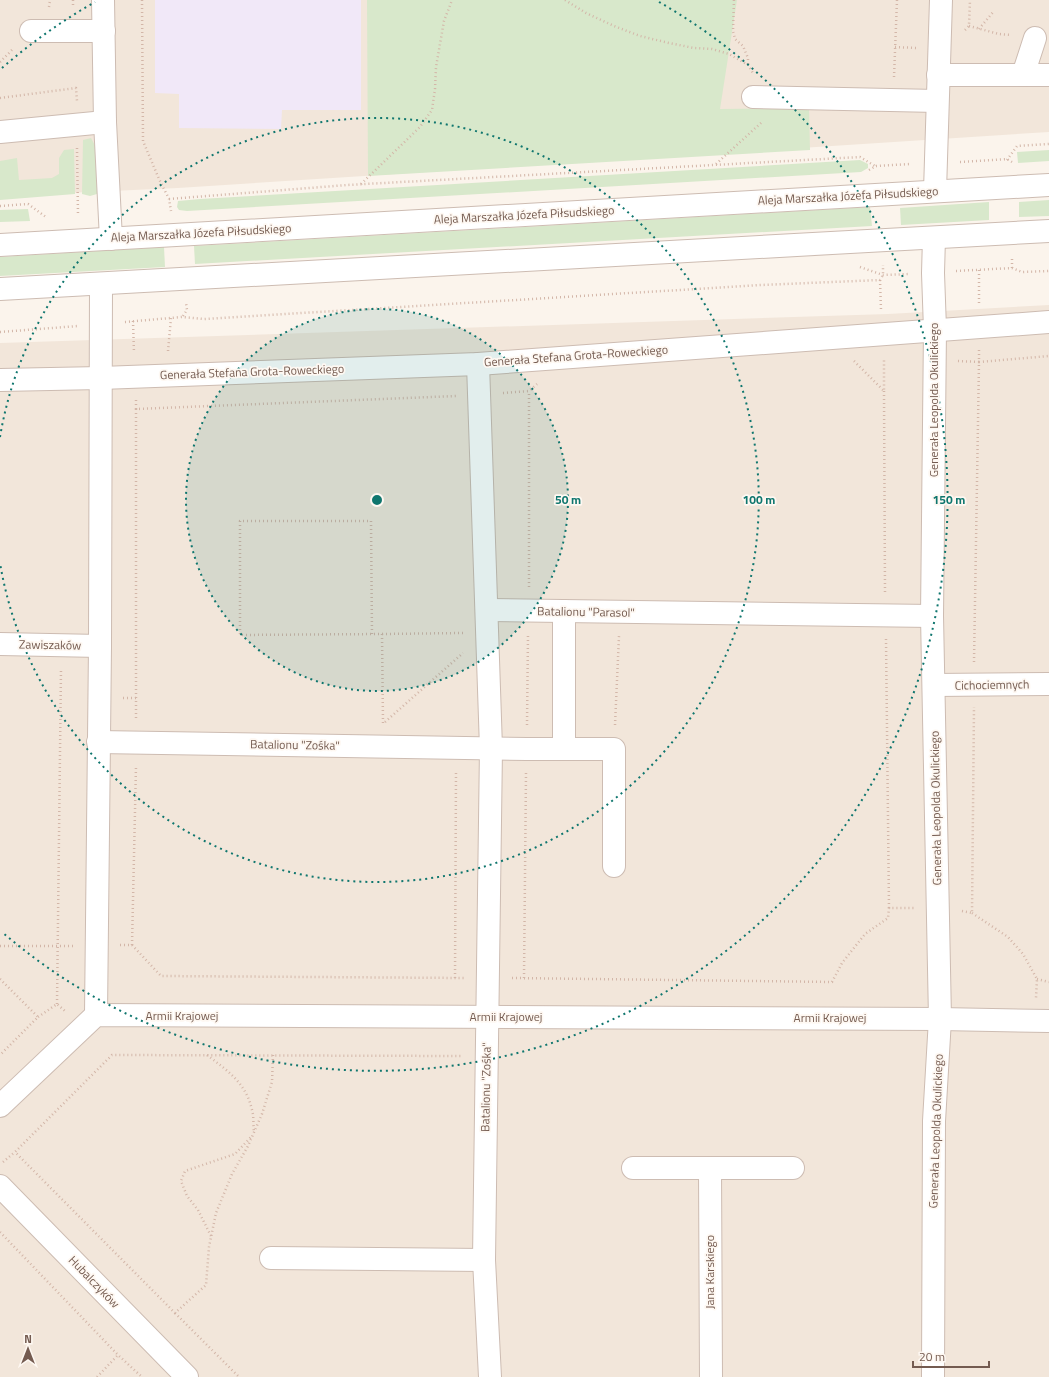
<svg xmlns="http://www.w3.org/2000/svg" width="1049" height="1377" font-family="'Titillium Web',sans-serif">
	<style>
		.residential { fill: #f2e6da }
		.education { fill: #f1e8f8 }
		.green { fill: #d8e8cb }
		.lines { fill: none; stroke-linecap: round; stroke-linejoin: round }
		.minor-casing { stroke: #cdbcb2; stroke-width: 24 }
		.path { stroke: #d3b6a8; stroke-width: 2.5; stroke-dasharray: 1 3; stroke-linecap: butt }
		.minor { stroke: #fff; stroke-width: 22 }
		.ring { fill: none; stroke: #0f766e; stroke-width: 2; stroke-dasharray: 2 4 }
		.labels { text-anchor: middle; stroke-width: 3.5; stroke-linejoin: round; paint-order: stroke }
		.street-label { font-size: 12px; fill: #745b50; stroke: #fef8f2 }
		.centre { fill: #0f766e; stroke: #fef8f2; stroke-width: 2 }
		.ring-label { font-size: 12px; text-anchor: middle; font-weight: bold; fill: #0f766e; stroke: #fef8f2; stroke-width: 3.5; stroke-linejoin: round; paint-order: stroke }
	</style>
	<rect width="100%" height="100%" fill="#fbf4ec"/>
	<g class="residential">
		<polygon points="0,0 1049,0 1049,132 178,188 0,196"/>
		<polygon points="1049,305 1049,1377 0,1377 0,343 888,314"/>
	</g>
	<polygon class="education" points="155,0 361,0 361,110 282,110 281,129 179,128 179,94 155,93"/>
	<g class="green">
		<polygon points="367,0 737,0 720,109 809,108 810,150 368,176"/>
		<polygon points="91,138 98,151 97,194 90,196 82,194 83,140"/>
		<polygon points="74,149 75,194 0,200 0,161 17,158 19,180 52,178 59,174 59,158 64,150"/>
		<polygon points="1049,150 1049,161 1018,163 1017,152"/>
		<polygon points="860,160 868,164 868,168 861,172 187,211 179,210 177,207 178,201 200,199"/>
		<polygon points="1049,200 1049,216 1019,217 1019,202"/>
		<polygon points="989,202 989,220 901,225 900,208"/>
		<polygon points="870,207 872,226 195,264 194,246"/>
		<polygon points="28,209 30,221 0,222 0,210"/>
		<polygon points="164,247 165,267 0,276 0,257"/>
	</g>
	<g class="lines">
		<defs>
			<g id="minor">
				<polyline points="103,0 105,122 111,239"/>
				<polyline points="31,31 104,31"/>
				<polyline points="938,75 1049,75"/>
				<polyline points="1023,75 1035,38"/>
				<polyline points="753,97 937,101"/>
				<polyline points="0,132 105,122"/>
				<polyline points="935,191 941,0"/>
				<polyline points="0,245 1049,185"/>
				<polyline points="0,289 1049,231"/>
				<polyline points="478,364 491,748 484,1260 490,1377"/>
				<polyline points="0,380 101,378 478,364 1049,322"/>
				<polyline points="487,610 932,616"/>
				<polyline points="0,644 100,646"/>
				<polyline points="934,685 1049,684"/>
				<polyline points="98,742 527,749 614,749 614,866"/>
				<polyline points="564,749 564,611"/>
				<polyline points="96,1015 100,646 101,284"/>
				<polyline points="0,1106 96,1015 940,1019 1049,1021"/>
				<polyline points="633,1168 793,1168"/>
				<polyline points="710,1168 711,1377"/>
				<polyline points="0,1186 187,1377"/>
				<polyline points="271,1258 484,1260"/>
				<polyline points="933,1377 934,1121 940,1019 932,616 935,329 933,273 934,238"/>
			</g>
		</defs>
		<use href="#minor" class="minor-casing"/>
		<g class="path">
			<polyline points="73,0 73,7"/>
			<polyline points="142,0 143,141 159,179 169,199 171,211"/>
			<polyline points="565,0 586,13 614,26 640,36 669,43 694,48 712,49 729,54 748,65 753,73"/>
			<polyline points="734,0 733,31 735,39 743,46 748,58 748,64"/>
			<polyline points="49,7 50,0"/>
			<polyline points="969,26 999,34 1011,35"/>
			<polyline points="979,29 994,11"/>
			<polyline points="965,30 969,26 970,0"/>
			<polyline points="895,47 916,48"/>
			<polyline points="0,62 14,48"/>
			<polyline points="894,77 897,0"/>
			<polyline points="0,98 76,88 77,101"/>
			<polyline points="77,148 78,216"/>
			<polyline points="1007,160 1017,146 1049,144"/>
			<polyline points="960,162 1007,159 1012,162"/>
			<polyline points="716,164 762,122"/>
			<polyline points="869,170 876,166 911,164"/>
			<polyline points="361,184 420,127 432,110 435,89 436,67 444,21 452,0"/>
			<polyline points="169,199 347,185 860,157 875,166"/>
			<polyline points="0,206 28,204 46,217"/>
			<polyline points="860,267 883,275 910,274"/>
			<polyline points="1012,268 1012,256"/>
			<polyline points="979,270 979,303"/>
			<polyline points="956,271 1012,268 1022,272 1049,271"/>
			<polyline points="880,280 881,310"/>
			<polyline points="183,316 187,310 186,303"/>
			<polyline points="133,321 134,353"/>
			<polyline points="125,322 182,317 204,319 761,285 880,280 883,275 883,265"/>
			<polyline points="0,332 78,326"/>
			<polyline points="168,351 171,318"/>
			<polyline points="854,361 884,391 884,359"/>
			<polyline points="958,361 979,362 979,350"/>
			<polyline points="884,391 885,592"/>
			<polyline points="503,393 529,391 537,384"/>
			<polyline points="136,400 136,409 456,396"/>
			<polyline points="136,409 136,718"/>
			<polyline points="529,587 529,391"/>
			<polyline points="372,634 371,521 240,521 240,635 382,634 383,723"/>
			<polyline points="382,634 464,633"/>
			<polyline points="886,639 889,908"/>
			<polyline points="974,662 979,362 1049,356"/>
			<polyline points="123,698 136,698"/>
			<polyline points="385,722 463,653"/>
			<polyline points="527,725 528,634"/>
			<polyline points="615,725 619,636"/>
			<polyline points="962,911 972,913 974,707"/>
			<polyline points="972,913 1008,937 1023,954 1037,979 1036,998"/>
			<polyline points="120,945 132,945 136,766"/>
			<polyline points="132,945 161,976 465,978"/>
			<polyline points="0,946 74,946"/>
			<polyline points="455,978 456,772"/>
			<polyline points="512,978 832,982 842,963 865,934 888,918 889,908 915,908"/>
			<polyline points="524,978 526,772"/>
			<polyline points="0,979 38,1017 0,1055"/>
			<polyline points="1037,979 1049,982"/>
			<polyline points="57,1004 61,669"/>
			<polyline points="38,1017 57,1004 65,1011"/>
			<path d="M207,1055C228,1071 246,1083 252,1110C254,1116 253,1125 254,1132"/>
			<polyline points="273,1055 272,1082 262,1114 248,1146 232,1174 216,1213 209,1247 206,1285 175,1313 15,1152 112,1055 463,1056"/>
			<polyline points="3,1162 15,1152"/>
			<polyline points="0,1232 118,1355"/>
			<polyline points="211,1236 198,1210 187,1196 181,1181 185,1171 235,1154 252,1136"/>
			<polyline points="175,1313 239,1377"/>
			<polyline points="97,1377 118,1355 142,1377"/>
		</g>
		<use href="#minor" class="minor"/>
	</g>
	<circle cx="377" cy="500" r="191" fill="#0f766e" fill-opacity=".12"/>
	<g class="ring">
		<circle cx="377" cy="500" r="191"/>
		<path d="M0 437A382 382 0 1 1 0 563"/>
		<path d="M2 68A572 572 0 0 1 95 2M659 2A572 572 0 1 1 2 932"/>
	</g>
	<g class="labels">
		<g class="street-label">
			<text transform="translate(848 196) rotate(-3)" y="4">Aleja Marszałka Józefa Piłsudskiego</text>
			<text transform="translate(524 215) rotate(-3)" y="4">Aleja Marszałka Józefa Piłsudskiego</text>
			<text transform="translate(201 233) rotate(-3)" y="4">Aleja Marszałka Józefa Piłsudskiego</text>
			<text transform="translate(576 356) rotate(-4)" y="4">Generała Stefana Grota-Roweckiego</text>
			<text transform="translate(252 372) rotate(-2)" y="4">Generała Stefana Grota-Roweckiego</text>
			<text transform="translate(934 400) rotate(-90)" y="4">Generała Leopolda Okulickiego</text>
			<text transform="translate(586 612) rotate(1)" y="4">Batalionu "Parasol"</text>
			<text transform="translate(50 645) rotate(1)" y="4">Zawiszaków</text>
			<text transform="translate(992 685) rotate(-1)" y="4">Cichociemnych</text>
			<text transform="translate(295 745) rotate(1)" y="4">Batalionu "Zośka"</text>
			<text transform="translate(936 808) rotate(-91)" y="4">Generała Leopolda Okulickiego</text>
			<text x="182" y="1020">Armii Krajowej</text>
			<text x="506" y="1021">Armii Krajowej</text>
			<text x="830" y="1022">Armii Krajowej</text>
			<text transform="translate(486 1087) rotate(-89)" y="4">Batalionu "Zośka"</text>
			<text transform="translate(936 1131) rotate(-88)" y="4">Generała Leopolda Okulickiego</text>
			<text transform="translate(710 1272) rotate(-90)" y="4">Jana Karskiego</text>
			<text transform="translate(94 1282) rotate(46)" y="4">Hubalczyków</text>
		</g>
	</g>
	<circle cx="377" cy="500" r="6" class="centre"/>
	<g class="ring-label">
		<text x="568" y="504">50 m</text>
		<text x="759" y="504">100 m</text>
		<text x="949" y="504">150 m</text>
	</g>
	<g transform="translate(28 1349)" stroke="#fef8f2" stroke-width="3" paint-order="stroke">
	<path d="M0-3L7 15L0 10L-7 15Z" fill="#745b50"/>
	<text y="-6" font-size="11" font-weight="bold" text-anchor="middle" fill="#745b50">N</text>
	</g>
	<path d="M913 1361v6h76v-6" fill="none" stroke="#745b50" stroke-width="2"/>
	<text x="919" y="1361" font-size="12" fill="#745b50" stroke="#fef8f2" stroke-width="3" paint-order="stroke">20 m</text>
</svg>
